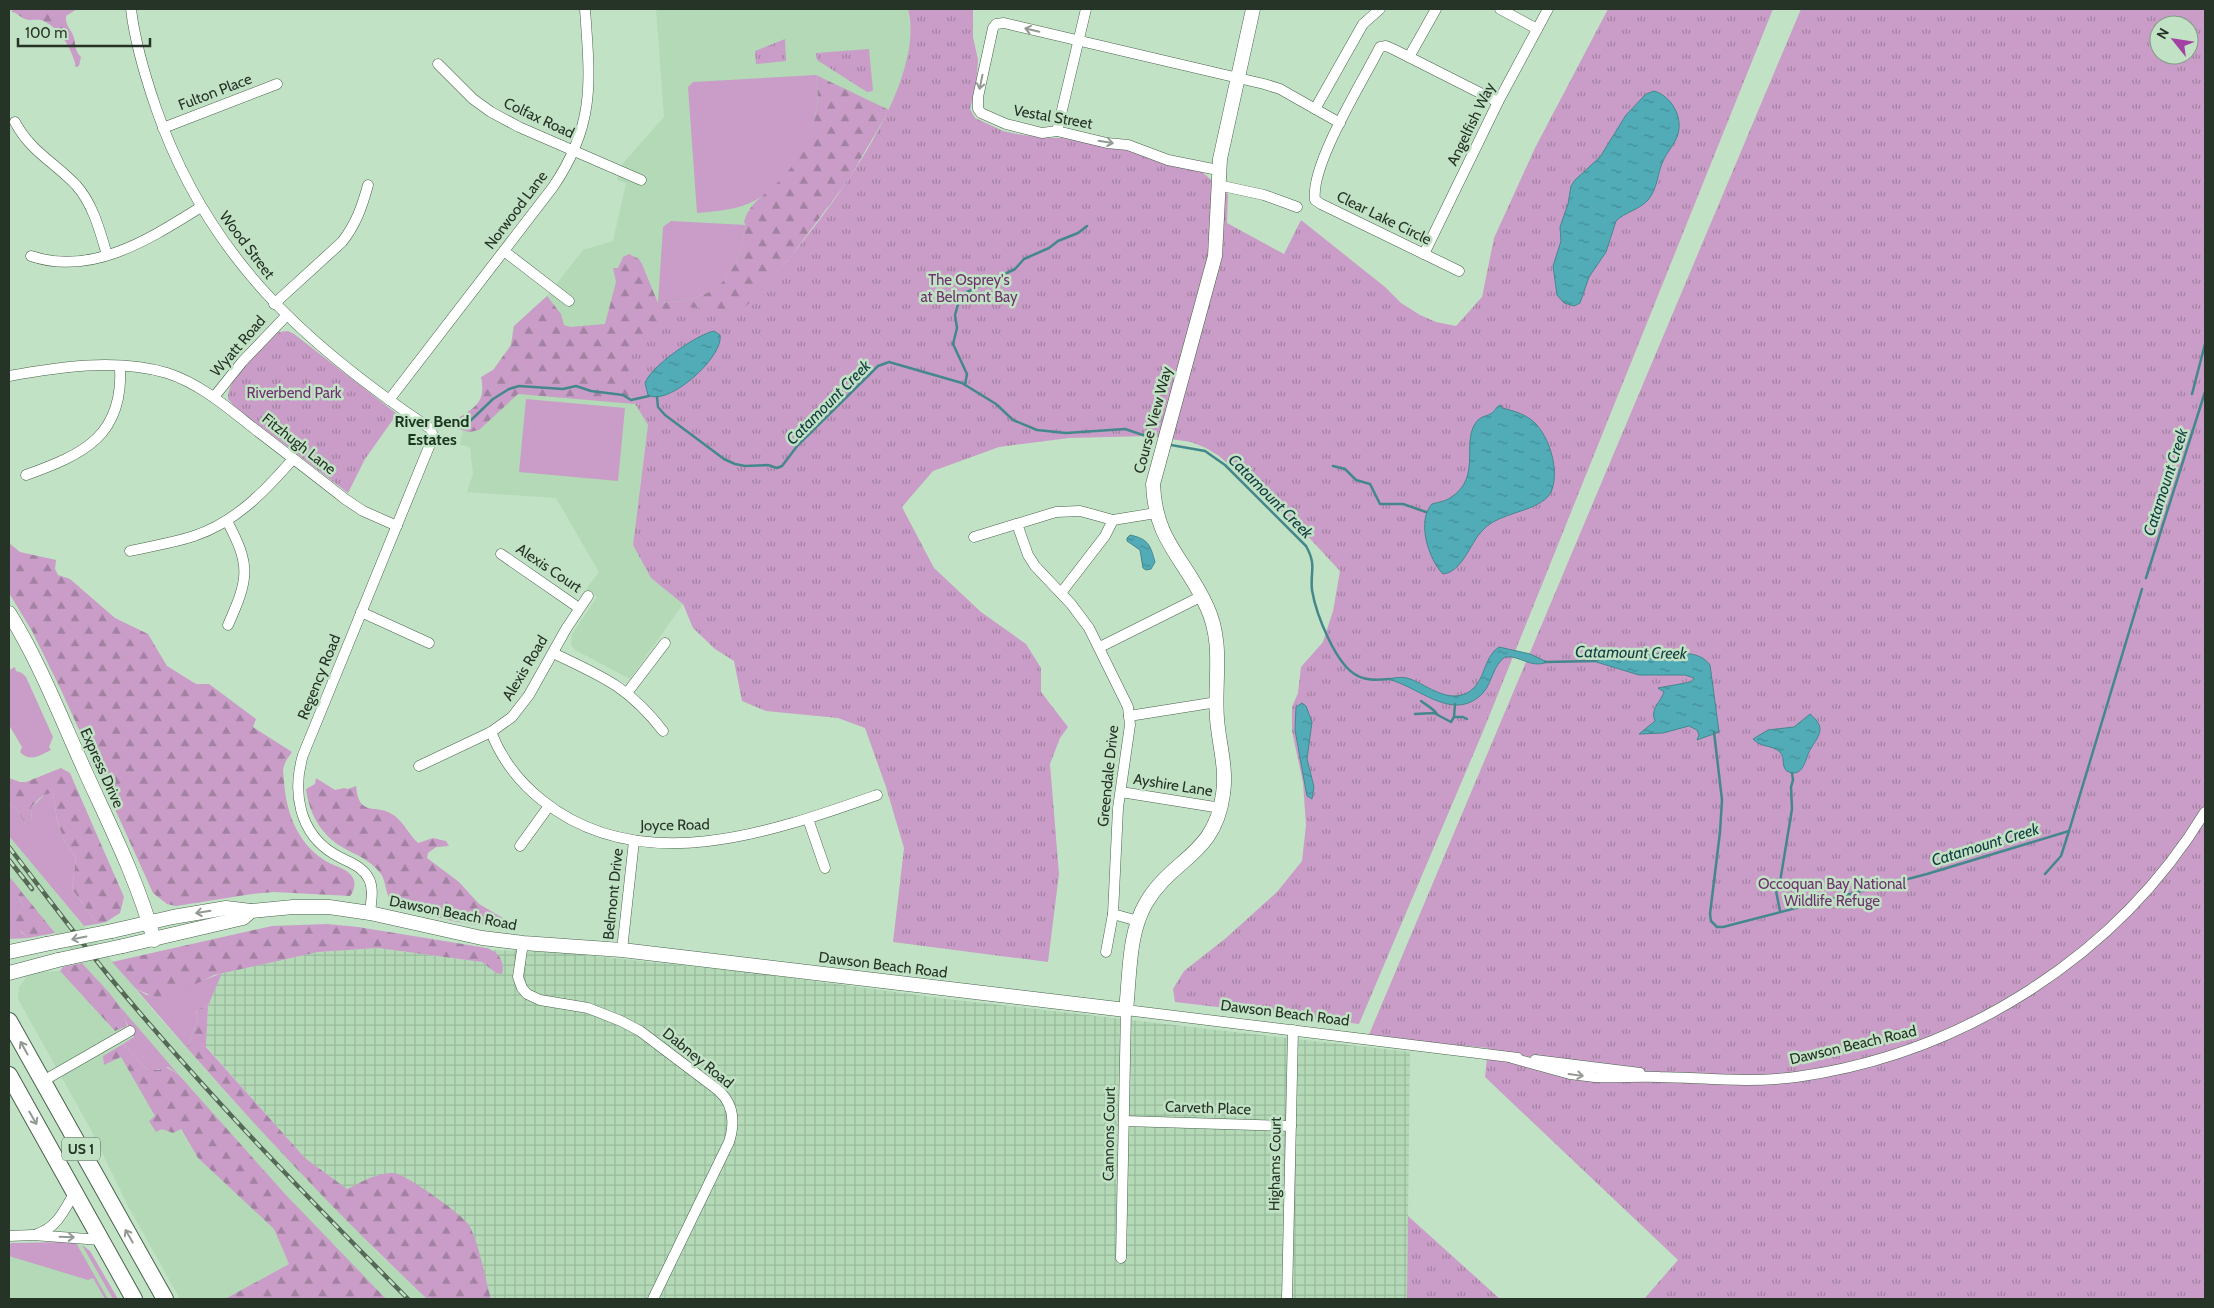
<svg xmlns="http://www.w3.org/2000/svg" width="2214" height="1308" font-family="Cabin,sans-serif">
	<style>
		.built { fill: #b3d9b7 }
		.industrial { fill: url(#industrial-grid) }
		.green { fill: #c99dc7 }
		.forest { fill: url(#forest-firs) }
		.park { fill: url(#park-tufts); fill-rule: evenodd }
		.water { fill: url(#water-ripples); stroke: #44888c }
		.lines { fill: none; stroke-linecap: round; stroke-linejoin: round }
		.stream { stroke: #44888c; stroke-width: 2.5 }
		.street-casing { stroke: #47634a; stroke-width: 11 }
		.secondary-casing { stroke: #47634a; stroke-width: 15 }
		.primary-casing { stroke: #47634a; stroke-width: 18 }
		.street { stroke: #fff; stroke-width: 10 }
		.secondary { stroke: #fff; stroke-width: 14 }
		.primary { stroke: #fff; stroke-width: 16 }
		.rail-casing { stroke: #556856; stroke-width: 4.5 }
		.rail { stroke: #c2e2c5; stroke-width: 2.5; stroke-dasharray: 8; stroke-linecap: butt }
		.secondary-bridge-casing { stroke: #47634a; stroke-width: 15; stroke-linecap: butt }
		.secondary-bridge { stroke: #fff; stroke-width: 14 }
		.oneway { stroke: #929993 }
		.labels { text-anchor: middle; stroke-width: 5; stroke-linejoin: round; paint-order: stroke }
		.shield { fill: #c2e2c5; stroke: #556856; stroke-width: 1 }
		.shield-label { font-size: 14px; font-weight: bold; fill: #263327 }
		.street-label { font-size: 15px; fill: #263327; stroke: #c2e2c5 }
		.park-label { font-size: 15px; fill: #6e326e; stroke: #c2e2c5 }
		.water-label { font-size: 16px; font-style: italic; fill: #133d43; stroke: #c2e2c5 }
		.neighbourhood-label { font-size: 16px; font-weight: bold; fill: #1b361f; stroke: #c2e2c5 }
	</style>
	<defs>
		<pattern id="industrial-grid" width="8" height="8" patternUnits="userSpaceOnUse" patternTransform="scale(1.25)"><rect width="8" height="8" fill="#b3d9b7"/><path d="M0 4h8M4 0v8" fill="none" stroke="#9abb9d"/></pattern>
		<pattern id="forest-firs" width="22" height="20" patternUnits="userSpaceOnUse" patternTransform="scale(1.25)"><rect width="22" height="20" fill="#c99dc7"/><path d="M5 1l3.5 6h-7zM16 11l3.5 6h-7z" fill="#a381a2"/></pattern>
		<pattern id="park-tufts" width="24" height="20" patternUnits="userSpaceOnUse" patternTransform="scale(1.25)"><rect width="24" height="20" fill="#c99dc7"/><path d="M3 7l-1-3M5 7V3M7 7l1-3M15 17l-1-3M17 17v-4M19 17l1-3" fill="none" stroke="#a381a2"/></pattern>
		<pattern id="water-ripples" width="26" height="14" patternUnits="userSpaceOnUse" patternTransform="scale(1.25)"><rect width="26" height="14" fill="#51acb8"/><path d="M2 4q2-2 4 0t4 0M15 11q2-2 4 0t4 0" fill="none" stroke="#438d96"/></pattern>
	</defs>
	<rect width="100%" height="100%" fill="#c2e2c5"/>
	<g class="built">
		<polygon points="656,9 908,9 911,34 907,60 899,87 876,135 626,389 648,425 633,545 651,578 683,604 630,679 575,650 571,645 572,634 597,597 586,589 599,572 556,498 467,492 473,474 470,447 460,445 463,428 508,377 513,327 547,296 583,250 613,241 626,183 617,180 623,163 664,117"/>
		<polygon points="9,836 152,1009 227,1094 379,1254 427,1299 380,1299 220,1122 55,933 9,876"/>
		<polygon points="60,971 115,1031 127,1026 134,1037 105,1054 104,1065 121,1057 156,1116 156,1132 162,1129 180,1129 198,1158 274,1229 289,1264 225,1299 180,1299 128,1206 90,1128 18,999 19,987 27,976 38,972"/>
		<polygon points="12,1243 76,1243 86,1247 118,1299 9,1299 9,1244"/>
	</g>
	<polygon class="industrial" points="378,948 482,962 496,973 503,964 493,950 554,952 747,972 939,998 1410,1052 1407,1299 491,1299 470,1227 377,1175 347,1189 305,1158 206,1046 208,1006 222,973 318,952"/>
	<g class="green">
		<path d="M816,75C824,123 799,176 756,200C738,210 717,211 697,213L688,87L693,82Z"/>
		<path d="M671,221L746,225C736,281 716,301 658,303L663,227Z"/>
		<polygon points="526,399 625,408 618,481 519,472"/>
		<path d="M15,667L16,671L22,673L26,677L53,737L49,747L51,750C40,755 30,763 20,752L22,747L9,725V670Z"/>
		<polygon points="49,792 53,793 57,820 64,840 76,858 72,889 97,924 84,926 9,836 9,804 17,809 25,824 32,822 31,808 42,797"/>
		<polygon points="9,876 21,891 18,895 23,905 18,914 21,932 28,938 9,939"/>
		<polygon points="222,973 208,1006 196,1011 198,1019 187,1048 136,989 147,995 199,982"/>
		<path d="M116,1002L178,1074L168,1067L153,1071L148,1070L123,1044L134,1037C127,1025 123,1013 116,1002Z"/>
		<polygon points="65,1242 76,1243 108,1299 105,1299 93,1278 88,1280 9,1256 9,1244 12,1243"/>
		<polygon points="82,1245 90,1251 118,1299 113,1299"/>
	</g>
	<g class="forest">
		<path d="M12,9H77L66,16C65,27 72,29 74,38C76,47 75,51 81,57L79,66L76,67C72,49 60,27 41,20C36,19 30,21 25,19C20,17 18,13 12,12Z"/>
		<path d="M816,75L889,110L849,179L791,256L762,291L743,310L626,389L635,404L518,394L479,430L470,432L448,427C466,409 488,409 481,377L493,370L511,345L514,326L547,296L561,314L564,325L570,327L605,324L616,282L613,268H618L623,257L629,254L639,259L642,264L658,303C716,301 736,281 746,225L744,222C749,203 763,197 776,184C806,156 823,116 816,75Z"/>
		<path d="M9,543L20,552L56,560L55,569L58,575L70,579L115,618L148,634L167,666L196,684H209L256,719L253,727L292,752C289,757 285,761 284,766C282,770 284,776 284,781C286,812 297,842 324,860C332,866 348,868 353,878C356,884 354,891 350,896L274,892L252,894L176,906L167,904L153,893L62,692L32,631L9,593Z"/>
		<path d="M61,768L70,773L73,780L124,897L120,913L106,922L97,924L72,889L76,858L64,840L57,820L53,793C44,792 36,801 31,808L32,822L30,826L25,824L17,809L9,804V778L20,782H26Z"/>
		<path d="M316,778L335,790L344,788L348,789L356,786C359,819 376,802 395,816C405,824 409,835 418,843L433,838L446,841L449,846L436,847L428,853L427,858L459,882L479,904L513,924L511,927H507L498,920L488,918L482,925C455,924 414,912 390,899C385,892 386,881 381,874C371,860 356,855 342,847C321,835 309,813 306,789L315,784Z"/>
		<polygon points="21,891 55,933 28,938 16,926 14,920 23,905 18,895"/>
		<path d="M327,924L358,927L487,948C499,952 505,962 502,974L496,973L482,962L378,948L318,952L214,975L174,995L157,998L136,989L112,962L272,926Z"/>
		<path d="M82,963C98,982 122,1001 127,1026L115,1031L60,971L63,967Z"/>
		<path d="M208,1006L206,1047L305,1158L347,1189C362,1182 377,1172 394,1173C404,1173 463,1215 469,1225C479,1243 485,1278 491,1299H427C343,1220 263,1135 187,1048L198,1019L196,1010Z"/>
		<polygon points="123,1044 148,1070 159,1070 164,1066 178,1074 286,1195 386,1299 225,1299 289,1264 274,1229 198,1158 181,1129 173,1133 162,1129 156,1132 149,1121 155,1116 121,1057 104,1065 103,1056"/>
	</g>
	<g class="park">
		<path d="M908,9H973V37L978,60L976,86L970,109L975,118L1003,131L1017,134L1045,138H1062L1135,152L1182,168L1202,172L1228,194L1227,223L1284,254L1301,220L1385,287L1401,303L1420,315L1436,322L1456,326L1482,297L1494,238L1535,148L1608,9H1773L1484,729L1359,1024L1175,1002L1173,989L1184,971L1226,938L1277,892L1302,861L1306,825L1303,783L1292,731V707L1298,693L1301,667L1323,642L1333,611L1340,571L1300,528L1219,456L1206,448L1191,442L1150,436L1069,438L999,447L933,471L902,507L934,568L981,612L1026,644L1041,668V692L1068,727L1060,738L1050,764L1059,874L1048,962L893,942L904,848L886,787L865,728L838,718L766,711L742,701L734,661L715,649L693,628L683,604L651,578L633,545L648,425L626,389L631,355L662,318L687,307L743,310C800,251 930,94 908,9Z"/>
		<path d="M1801,9H2205V1299H1644L1678,1260L1485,1077L1488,1048L1368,1037ZM2159,25H2189V55H2159Z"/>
		<polygon points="785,39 786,61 756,64 755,51"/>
		<polygon points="869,49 873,91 867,92 817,60 816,53"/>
		<path d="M288,331L294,334L397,414L365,459L348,493L235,407L228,399C227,377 260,350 275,335L279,332Z"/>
		<polygon points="1408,1216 1500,1299 1407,1299"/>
	</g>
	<g class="water">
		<path d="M1654,91C1671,96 1683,116 1678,134C1675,144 1667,152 1663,161C1657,174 1658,188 1648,200C1639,210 1625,212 1616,221L1606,252L1589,277L1580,303L1574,306L1564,303L1557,295L1553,266L1561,241L1560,227L1568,204L1571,186L1575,180L1600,157L1626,115L1646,94Z"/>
		<path d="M714,331L720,335C724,357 668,407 648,395L645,383C651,366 696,335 714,331Z"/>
		<path d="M1501,405L1502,408C1514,411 1525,414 1534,422C1550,437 1560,472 1551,492C1548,498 1542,502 1536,505C1518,514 1494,516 1481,532C1470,544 1462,572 1443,574C1429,560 1416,521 1432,504C1438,502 1444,502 1450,498C1484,477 1459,440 1478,420C1482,416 1488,416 1492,413C1496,410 1495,407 1501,405Z"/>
		<path d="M1130,535C1148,539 1150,544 1155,562L1151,569L1146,570L1143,568L1140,550L1127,541V538Z"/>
		<path d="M1499,647L1530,654L1547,662C1531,669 1520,655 1505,657C1493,665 1492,683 1483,693C1453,724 1419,686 1387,679C1394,678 1403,676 1410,679C1429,686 1448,704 1469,692C1486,681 1483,657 1499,647Z"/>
		<path d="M1663,653C1680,654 1699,650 1710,665L1719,732L1697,740L1699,735L1697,730L1689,726L1663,733L1639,734L1655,721C1650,709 1660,703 1664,692L1658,688L1691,682L1694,678L1685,675H1639L1593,661L1612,658Z"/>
		<polygon points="1302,703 1306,706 1312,722 1307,759 1314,787 1312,799 1307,796 1295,730 1296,707"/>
		<path d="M1810,714C1827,728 1819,735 1810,750C1806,756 1804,778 1789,772C1780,769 1786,758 1780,752C1772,745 1760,747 1753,739L1768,730L1794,727Z"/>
	</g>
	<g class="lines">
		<g class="stream">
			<polyline points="965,385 967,374 953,344 957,328 955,315 959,301 963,294 1015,269 1024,259 1049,248 1058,241 1078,233 1087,226"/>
			<polyline points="2192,394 2205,344"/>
			<polyline points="657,397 658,407 665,415 724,459 735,464 745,466 768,465 777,468 782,466 798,445 878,366 889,362 962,383 996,404 1013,420 1037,430 1066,433 1125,429 1149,437"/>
			<polyline points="468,423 493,399 509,389 519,386 563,389 576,386 591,391 623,395 631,400 649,396"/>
			<path d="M1171,445L1205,451L1225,465L1306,546C1317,566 1310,570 1312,590C1316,614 1336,666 1358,676C1367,681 1379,680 1389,679"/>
			<polyline points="1333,466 1345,469 1356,480 1370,484 1380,504 1403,504 1426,512"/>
			<polyline points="2146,578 2205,392"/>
			<polyline points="1545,662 1595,661"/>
			<path d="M1421,701C1425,704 1435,710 1437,714"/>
			<polyline points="1415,714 1434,713 1451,722 1454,717 1455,704"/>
			<polyline points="1454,717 1463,717 1467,719"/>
			<polyline points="1714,732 1722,800 1720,832 1710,914 1711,921 1717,927 1723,927 1927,874 2069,831 2142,589"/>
			<polyline points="2045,874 2061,856 2069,831"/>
			<polyline points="1780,911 1776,891 1779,888 1792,809 1791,787 1793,780 1792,773"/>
		</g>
		<defs>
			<g id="street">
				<path d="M131,9C135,43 145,76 156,108C207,256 304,344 431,429L433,437L303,755C292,792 299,833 334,854C347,862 362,865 369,879C374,889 371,902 370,913"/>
				<polyline points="1500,9 1537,29"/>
				<polyline points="1409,57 1436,9"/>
				<polyline points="438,64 473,99 491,112 519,127 641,180"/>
				<polyline points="1315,109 1363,24 1380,9"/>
				<path d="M15,122C30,151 54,162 76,185C93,204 100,231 107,255"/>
				<polyline points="163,128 277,84"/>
				<polyline points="1057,131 1086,9"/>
				<polyline points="1218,170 1168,160 1128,145 1107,143 1057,131 1042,133 1006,124 981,113 978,109 978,97 993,28 996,24 1004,23 1264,84 1280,89 1340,123"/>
				<polyline points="1218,185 1264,195 1297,207"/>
				<polyline points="504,251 569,301"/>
				<polyline points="1424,254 1498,102 1548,9"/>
				<path d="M31,256C92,277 151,238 201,207"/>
				<path d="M1459,271L1321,204L1315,200C1310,165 1363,81 1380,47L1386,46L1393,49L1498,102"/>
				<path d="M274,304L342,242C356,224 362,207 368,185"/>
				<path d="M9,376C59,367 116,358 167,373C201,384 228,408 256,430C286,453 316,476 345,499L363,511L397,526"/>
				<polyline points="214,397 242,362 286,316"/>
				<path d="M389,400L553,187C596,124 590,81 585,9"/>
				<path d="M26,475C84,454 124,436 120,366"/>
				<path d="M227,521C251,566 249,578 228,625"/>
				<polyline points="1017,524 1028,555 1035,566 1071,604 1089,628 1128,707 1130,725 1118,808 1113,914 1138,921"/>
				<polyline points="974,537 1056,512 1080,511 1113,520 1156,513"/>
				<path d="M130,551C151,546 173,543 194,536C236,522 265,491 293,459"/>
				<polyline points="501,554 579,608"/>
				<polyline points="1061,593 1105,536 1113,520"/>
				<polyline points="361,612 429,643"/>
				<polyline points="1100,647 1202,596"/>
				<path d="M553,653C602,676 629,687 663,731"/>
				<polyline points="627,693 665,643"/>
				<polyline points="1129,716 1217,702"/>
				<path d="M491,732C502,760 520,783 543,801C641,879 772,832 877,795"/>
				<polyline points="419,766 491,732 512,717 529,695 566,629 588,596"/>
				<polyline points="1121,792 1221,808"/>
				<polyline points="808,819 825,868"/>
				<polyline points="520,846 549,806"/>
				<path d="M523,943L518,977L522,988L527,994L540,1000L588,1008L621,1021L640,1031L718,1090C734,1104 735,1123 729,1142L653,1299"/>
				<polyline points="622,950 634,841"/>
				<polyline points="1106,952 1113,914"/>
				<path d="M1512,1058L1570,1074L1595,1077C1617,1078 1638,1076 1660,1077C1705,1078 1750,1083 1796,1077C1963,1054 2117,956 2205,812"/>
				<polyline points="1535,1060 1640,1073"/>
				<polyline points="43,1081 130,1031"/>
				<polyline points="1124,1121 1291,1126"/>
				<path d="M37,1234C58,1227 64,1210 75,1192"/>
				<polyline points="9,1236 33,1235 101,1240"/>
				<polyline points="1121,1258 1126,1010 1518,1058"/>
				<polyline points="1287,1299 1293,1030"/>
			</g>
			<g id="secondary">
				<path d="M9,613C40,663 61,718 85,771C110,826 138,881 154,940"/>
				<path d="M112,931L173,917L226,908L251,911L293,907H329L370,913L482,938L523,943L622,950L1126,1010C1130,975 1128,934 1146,903C1172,858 1215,856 1223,794C1227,769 1219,744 1217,719C1214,680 1224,644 1207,607C1185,558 1155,542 1153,484L1215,256L1220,159L1253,9"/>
				<polyline points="123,946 243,918 251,911"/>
				<polyline points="9,952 46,944"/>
				<polyline points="9,973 58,960"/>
			</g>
			<g id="primary">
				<polyline points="9,1021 165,1299"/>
				<polyline points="9,1075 134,1299"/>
			</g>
		</defs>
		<use href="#street" class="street-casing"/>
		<use href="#secondary" class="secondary-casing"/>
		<use href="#primary" class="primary-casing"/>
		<use href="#street" class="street"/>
		<use href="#secondary" class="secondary"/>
		<use href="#primary" class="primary"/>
		<defs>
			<g id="rail">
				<path d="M9,847C42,890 74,933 108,975C202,1089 305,1195 408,1299"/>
				<polyline points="9,860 32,889"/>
			</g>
		</defs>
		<use href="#rail" class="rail-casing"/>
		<use href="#rail" class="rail"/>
		<defs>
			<g id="secondary-bridge">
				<polyline points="46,944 112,931"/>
				<polyline points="58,960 123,946"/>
			</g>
		</defs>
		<use href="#secondary-bridge" class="secondary-bridge-casing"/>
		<use href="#secondary-bridge" class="secondary-bridge"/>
	</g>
	<defs><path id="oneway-shaft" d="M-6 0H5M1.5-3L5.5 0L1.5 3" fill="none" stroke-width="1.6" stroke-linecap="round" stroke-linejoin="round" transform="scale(1.25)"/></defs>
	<g class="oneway">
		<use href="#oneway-shaft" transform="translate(1032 30) rotate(-167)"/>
		<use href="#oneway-shaft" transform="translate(981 82) rotate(102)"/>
		<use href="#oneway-shaft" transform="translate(1106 142) rotate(9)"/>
		<use href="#oneway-shaft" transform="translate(203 912) rotate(171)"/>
		<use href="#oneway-shaft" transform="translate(79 938) rotate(169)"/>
		<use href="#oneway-shaft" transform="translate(24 1048) rotate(-119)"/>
		<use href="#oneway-shaft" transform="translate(1576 1075) rotate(8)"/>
		<use href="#oneway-shaft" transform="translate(33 1118) rotate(60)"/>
		<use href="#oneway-shaft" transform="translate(129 1236) rotate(-120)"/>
		<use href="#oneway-shaft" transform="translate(67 1237) rotate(2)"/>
	</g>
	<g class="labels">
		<rect class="shield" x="62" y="1137.5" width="38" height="23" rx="4"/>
		<g class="shield-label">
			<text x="81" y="1154">US 1</text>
		</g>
		<g class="street-label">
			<text transform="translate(215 92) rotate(-21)" y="5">Fulton Place</text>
			<text transform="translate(1053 117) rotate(10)" y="5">Vestal Street</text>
			<text transform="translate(539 118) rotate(25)" y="5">Colfax Road</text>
			<text transform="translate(1471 124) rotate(-64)" y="5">Angelfish Way</text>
			<text transform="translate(516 210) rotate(-53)" y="5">Norwood Lane</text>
			<text transform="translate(1384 218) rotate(26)" y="5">Clear Lake Circle</text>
			<text transform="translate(247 245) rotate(53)" y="5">Wood Street</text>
			<text transform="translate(238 346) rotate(-49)" y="5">Wyatt Road</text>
			<text transform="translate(1153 420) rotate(-75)" y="5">Course View Way</text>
			<text transform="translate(299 444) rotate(38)" y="5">Fitzhugh Lane</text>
			<text transform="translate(549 568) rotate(34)" y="5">Alexis Court</text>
			<text transform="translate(525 668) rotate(-59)" y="5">Alexis Road</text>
			<text transform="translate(319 677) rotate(-68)" y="5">Regency Road</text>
			<text transform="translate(102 768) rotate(66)" y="5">Express Drive</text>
			<text transform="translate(1108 776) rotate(-84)" y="5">Greendale Drive</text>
			<text transform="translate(1173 785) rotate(9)" y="5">Ayshire Lane</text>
			<text transform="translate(675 825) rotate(-1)" y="5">Joyce Road</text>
			<text transform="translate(613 894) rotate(-84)" y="5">Belmont Drive</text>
			<text transform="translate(453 913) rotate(11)" y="5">Dawson Beach Road</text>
			<text transform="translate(883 965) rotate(7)" y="5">Dawson Beach Road</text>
			<text transform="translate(1285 1013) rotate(7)" y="5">Dawson Beach Road</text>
			<text transform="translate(1853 1045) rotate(-13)" y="5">Dawson Beach Road</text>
			<text transform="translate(698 1058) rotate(39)" y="5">Dabney Road</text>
			<text transform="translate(1208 1108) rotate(2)" y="5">Carveth Place</text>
			<text transform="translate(1109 1134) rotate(-89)" y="5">Cannons Court</text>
			<text transform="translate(1275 1164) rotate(-89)" y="5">Highams Court</text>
		</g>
		<g class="park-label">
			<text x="969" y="285">The Osprey's<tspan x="969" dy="17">at Belmont Bay</tspan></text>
			<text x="294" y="398">Riverbend Park</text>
			<text x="1832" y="889">Occoquan Bay National<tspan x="1832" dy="17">Wildlife Refuge</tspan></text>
		</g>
		<g class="water-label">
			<text transform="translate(828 402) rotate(-45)" y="6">Catamount Creek</text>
			<text transform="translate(2165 482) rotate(-72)" y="6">Catamount Creek</text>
			<text transform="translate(1271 496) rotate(45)" y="6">Catamount Creek</text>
			<text transform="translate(1631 652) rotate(1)" y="6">Catamount Creek</text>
			<text transform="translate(1985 844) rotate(-17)" y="6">Catamount Creek</text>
		</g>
		<g class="neighbourhood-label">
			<text x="432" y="427">River Bend<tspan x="432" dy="18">Estates</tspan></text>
		</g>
	</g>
	<rect width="2214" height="1308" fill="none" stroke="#263327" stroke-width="20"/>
	<g transform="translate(2174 40) rotate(300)"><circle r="24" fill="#c2e2c5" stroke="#849c86"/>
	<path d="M0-4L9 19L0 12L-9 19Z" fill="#a540a5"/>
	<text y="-8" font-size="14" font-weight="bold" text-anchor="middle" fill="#263327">N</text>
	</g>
	<path d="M18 38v8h132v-8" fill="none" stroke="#263327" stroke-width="2.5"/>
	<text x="25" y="38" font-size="15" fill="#263327" stroke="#c2e2c5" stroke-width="4" paint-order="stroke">100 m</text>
</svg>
